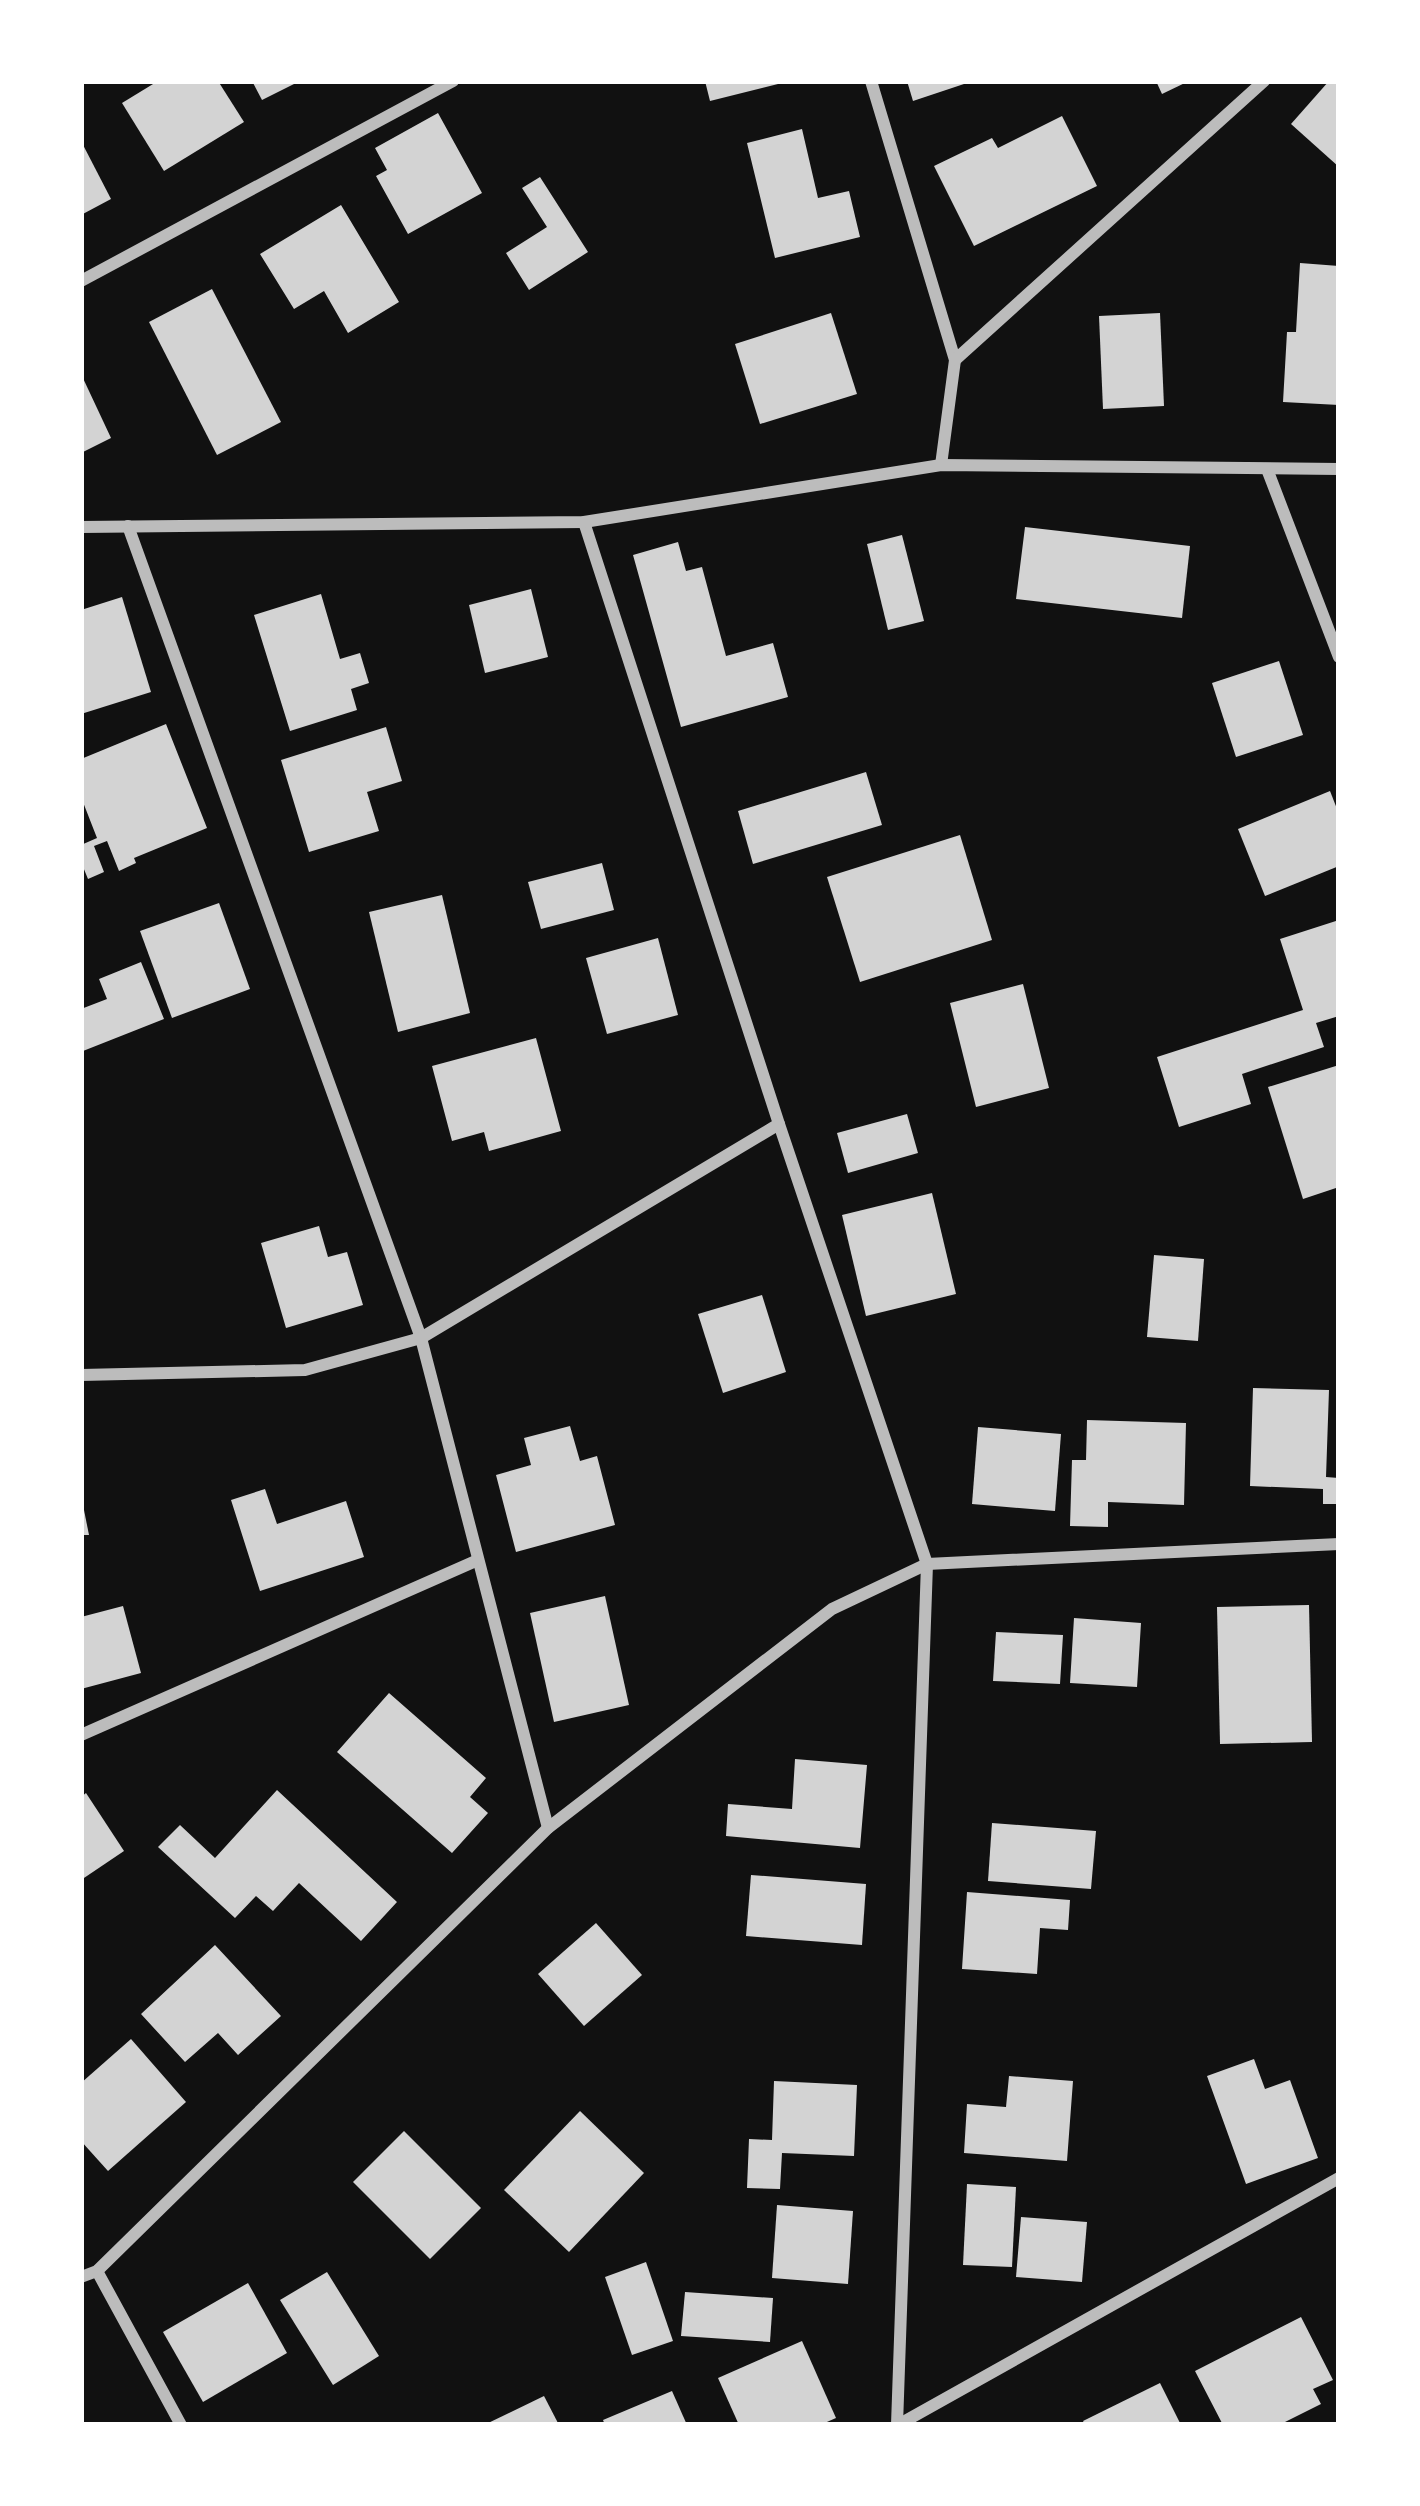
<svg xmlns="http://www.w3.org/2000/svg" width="1420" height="2506" font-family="'Source Sans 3',sans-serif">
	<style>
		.building { fill: #d3d3d3 }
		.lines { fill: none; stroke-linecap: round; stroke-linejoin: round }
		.minor { stroke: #bcbcbc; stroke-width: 12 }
	</style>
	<rect width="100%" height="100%" fill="#111"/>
	<g class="building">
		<polygon points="158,81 218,81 244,122 164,171 122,103"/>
		<polygon points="252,81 300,81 262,100"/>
		<polygon points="705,81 781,81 782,83 710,101"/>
		<polygon points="907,81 970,81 970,82 913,101"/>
		<polygon points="1156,81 1189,81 1162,94"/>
		<polygon points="1329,81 1339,81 1339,167 1291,124"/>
		<polygon points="438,113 482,193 408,234 376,176 387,170 375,148"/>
		<polygon points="1062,116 1097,186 974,246 934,166 992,138 998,148"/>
		<polygon points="802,129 818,198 849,191 860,237 775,258 747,143"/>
		<polygon points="81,141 111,199 81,215"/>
		<polygon points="540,177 588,252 529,290 506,253 547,227 522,188"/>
		<polygon points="341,205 399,302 348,333 324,291 294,309 260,254"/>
		<polygon points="1300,263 1339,266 1339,405 1283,402 1287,332 1296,332"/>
		<polygon points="212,289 281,422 217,455 149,322"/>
		<polygon points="831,313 857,394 760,424 735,344"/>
		<polygon points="1160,313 1164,406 1103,409 1099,316"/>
		<polygon points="81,374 111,438 81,453"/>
		<polygon points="1025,527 1190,546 1182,618 1016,599"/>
		<polygon points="902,535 924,621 888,630 867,544"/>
		<polygon points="678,542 686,571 702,567 726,656 773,643 788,697 681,727 633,555"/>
		<polygon points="531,589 548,657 485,673 469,605"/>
		<polygon points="321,594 340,659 360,653 369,683 351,689 357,710 290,731 254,615"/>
		<polygon points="122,597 151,692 81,714 81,610"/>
		<polygon points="1279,661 1303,735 1236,757 1212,683"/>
		<polygon points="166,724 207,828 134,858 136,863 119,871 107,841 94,846 104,872 88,879 81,862 81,845 97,838 81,797 81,759"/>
		<polygon points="386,727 402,781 367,792 379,831 309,852 281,760"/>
		<polygon points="866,772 882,825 753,864 738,811"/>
		<polygon points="1330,791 1339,814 1339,866 1265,896 1238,829"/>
		<polygon points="960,835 992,940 860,982 827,877"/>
		<polygon points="602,863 614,910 541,929 528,882"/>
		<polygon points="442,895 470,1013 398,1032 369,912"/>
		<polygon points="219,903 250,989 172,1018 140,931"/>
		<polygon points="1339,920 1339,1016 1316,1023 1324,1047 1242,1074 1251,1104 1179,1127 1157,1057 1303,1010 1280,939"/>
		<polygon points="658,938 678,1015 607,1034 586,958"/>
		<polygon points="141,962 164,1019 83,1051 81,1009 107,999 99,979"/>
		<polygon points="1023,984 1049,1088 976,1107 950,1003"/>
		<polygon points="536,1038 561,1131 489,1151 484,1132 452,1141 432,1066"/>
		<polygon points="1339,1065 1339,1187 1303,1199 1268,1087"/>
		<polygon points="907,1114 918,1153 848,1173 837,1133"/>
		<polygon points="932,1193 956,1294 866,1316 842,1215"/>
		<polygon points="319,1226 328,1257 347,1252 363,1305 286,1328 261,1243"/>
		<polygon points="1154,1255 1204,1259 1198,1341 1147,1337"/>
		<polygon points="762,1295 786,1372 723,1393 698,1314"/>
		<polygon points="1253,1388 1329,1390 1326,1477 1339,1478 1339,1504 1323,1504 1323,1489 1250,1486"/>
		<polygon points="1087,1420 1186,1423 1184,1505 1108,1502 1108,1527 1070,1526 1072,1460 1086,1460"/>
		<polygon points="570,1426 580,1461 597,1456 615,1525 516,1552 496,1475 531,1465 524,1438"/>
		<polygon points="978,1427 1061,1434 1055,1511 972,1504"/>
		<polygon points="265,1489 277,1524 346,1501 364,1557 260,1591 231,1500"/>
		<polygon points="81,1495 89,1535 81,1535"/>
		<polygon points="605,1596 629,1705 554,1722 530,1613"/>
		<polygon points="1309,1605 1312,1742 1220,1744 1217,1607"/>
		<polygon points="123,1606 141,1673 81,1689 81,1617"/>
		<polygon points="1074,1618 1141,1623 1137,1687 1070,1683"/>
		<polygon points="996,1632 1063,1635 1060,1684 993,1681"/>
		<polygon points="389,1693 486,1778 470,1797 488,1813 452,1853 337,1752"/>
		<polygon points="795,1759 867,1765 860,1848 726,1836 728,1804 792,1809"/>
		<polygon points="277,1790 397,1902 361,1941 299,1883 273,1911 256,1896 235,1918 158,1847 180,1825 215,1858"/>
		<polygon points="86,1793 124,1851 81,1880 81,1797"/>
		<polygon points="992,1823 1096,1831 1091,1889 988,1881"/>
		<polygon points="751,1875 866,1884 862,1945 746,1936"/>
		<polygon points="967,1892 1070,1900 1068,1930 1040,1928 1037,1974 962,1969"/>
		<polygon points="596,1923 642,1975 584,2026 538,1974"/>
		<polygon points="215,1945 281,2016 238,2055 218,2033 185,2062 141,2014"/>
		<polygon points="131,2039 186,2102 108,2171 81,2141 81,2083"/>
		<polygon points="1254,2059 1265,2089 1290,2080 1318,2158 1246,2184 1207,2076"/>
		<polygon points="1009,2076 1073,2081 1067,2161 964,2153 967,2104 1006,2107"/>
		<polygon points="774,2081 857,2085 854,2156 782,2153 780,2189 747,2188 749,2139 772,2140"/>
		<polygon points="580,2111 644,2173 569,2252 504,2190"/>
		<polygon points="404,2131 481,2208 430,2259 353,2182"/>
		<polygon points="967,2184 1016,2187 1012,2267 963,2265"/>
		<polygon points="777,2205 853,2211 848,2284 772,2278"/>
		<polygon points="1021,2217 1087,2222 1082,2282 1016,2277"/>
		<polygon points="646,2262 673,2341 632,2355 605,2277"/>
		<polygon points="327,2272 379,2356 333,2385 280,2300"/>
		<polygon points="248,2283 287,2353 203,2402 163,2332"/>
		<polygon points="685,2292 773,2298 770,2342 681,2336"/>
		<polygon points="1301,2317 1333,2380 1313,2389 1321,2404 1279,2425 1223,2425 1195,2371"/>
		<polygon points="802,2341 836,2418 820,2425 739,2425 718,2378"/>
		<polygon points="1160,2383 1181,2425 1085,2425 1083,2421"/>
		<polygon points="672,2391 687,2425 605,2425 603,2420"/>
		<polygon points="544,2396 559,2425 484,2425"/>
	</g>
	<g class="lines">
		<g class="minor">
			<polyline points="871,81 955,360 941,465"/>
			<polyline points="81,281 453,81"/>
			<polyline points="955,360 1264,81"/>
			<polyline points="1267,469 1339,657"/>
			<polyline points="584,522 779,1124 927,1564 897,2425"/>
			<polyline points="128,526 421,1338 548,1828"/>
			<polyline points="81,527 584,522 941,465 1339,469"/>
			<polyline points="81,1375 305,1370 421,1338 779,1124"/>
			<polyline points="81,1735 478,1560"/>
			<polyline points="97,2271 181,2425"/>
			<polyline points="81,2277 97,2271 548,1828 832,1609 927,1564 1339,1544"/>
			<polyline points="898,2425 1339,2178"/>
		</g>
	</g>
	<rect width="1420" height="2506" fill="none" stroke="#ffffff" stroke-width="168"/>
</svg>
